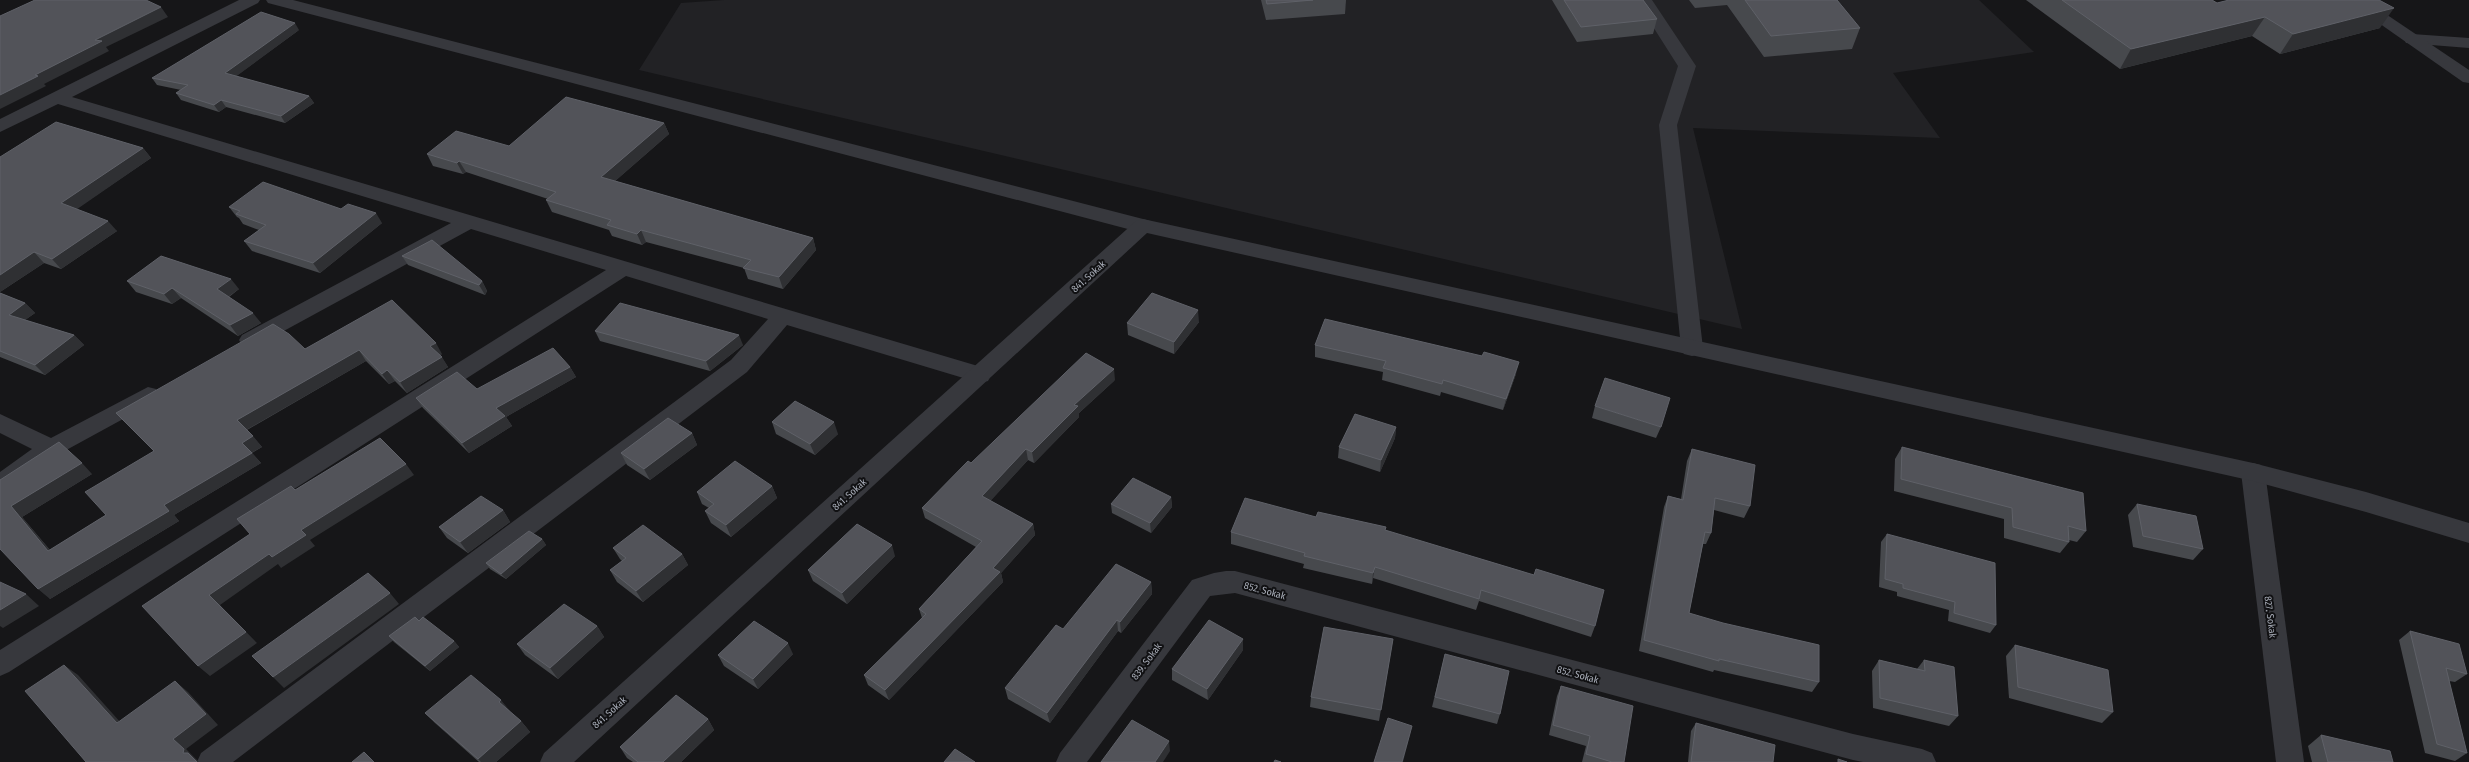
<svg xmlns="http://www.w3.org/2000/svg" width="2469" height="762" font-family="'Fira Sans Condensed',sans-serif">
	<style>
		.built { fill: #222225 }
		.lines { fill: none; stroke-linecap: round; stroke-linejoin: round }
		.minor { fill: #37383d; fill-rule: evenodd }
		.tertiary { fill: #37383d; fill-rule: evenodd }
		.wall { fill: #47494d }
		.shaded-wall { fill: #2f3033 }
		.building { fill: #525359; stroke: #5f6168 }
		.labels { text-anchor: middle; stroke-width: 4; stroke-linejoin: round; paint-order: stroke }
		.street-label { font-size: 10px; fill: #a8adb8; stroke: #111113 }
	</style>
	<rect width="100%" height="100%" fill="#161618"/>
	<polygon class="built" points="724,0 1979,0 2034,52 1893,73 1940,138 1693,128 1742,329 639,70 681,3"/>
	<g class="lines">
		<g class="minor">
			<polygon points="239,0 260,0 258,3 72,97 988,369 991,375 988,381 980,383 787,325 747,372 233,762 197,762 201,753 731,360 768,319 626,276 9,672 0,676 0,650 606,270 471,229 258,345 250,348 242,345 239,340 242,335 451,223 58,104 0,132 0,119"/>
			<polygon points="266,0 293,0 1143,219 1150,221 1153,226 1150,231 1143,233 268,3"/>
			<polygon points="1636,0 1652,0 1696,66 1677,125 1703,348 1700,354 1692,356 1684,354 1681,348 1659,125 1678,66"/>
			<polygon points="2412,34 2469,38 2469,48 2406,43 2404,39 2406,35"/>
			<polygon points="148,387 156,389 159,395 156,401 59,454 8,491 0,493 0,472 32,449 0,433 0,414 51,438"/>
			<polygon points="2253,463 2261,465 2265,472 2304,762 2276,762 2241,472 2245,465"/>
			<polygon points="1226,571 1235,571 1853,734 1922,749 1932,753 1936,762 1863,762 1853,760 1235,593 1210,596 1087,762 1056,762 1060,753 1192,580 1214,573"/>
		</g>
		<g class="tertiary">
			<polygon points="2346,0 2365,0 2469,70 2469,83 2463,82"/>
			<polygon points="1143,219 2253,463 2366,492 2469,523 2469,543 2366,512 2253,481 1147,233 574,762 540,762 544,753 1136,221"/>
		</g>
	</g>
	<g class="wall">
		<polygon points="1261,0 1346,0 1345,14 1266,20"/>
		<polygon points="1552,0 1643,0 1657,19 1653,34 1577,42"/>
		<polygon points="1689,0 1837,0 1860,28 1852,49 1764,57 1727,5 1695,8"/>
		<polygon points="2026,0 2212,0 2217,3 2380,28 2280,54 2252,36 2120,69"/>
		<polygon points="299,30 236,76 309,96 314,103 285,123 226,107 219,112 181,100 176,93 181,90 157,85 152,78"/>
		<polygon points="664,123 669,134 615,181 813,238 816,250 783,289 748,279 744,268 646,242 642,245 612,236 609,230 552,212 546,200 548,199 466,172 463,174 433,166 427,154 509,146"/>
		<polygon points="143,148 151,158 76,209 117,231 61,269 44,263 0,292 0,157"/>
		<polygon points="229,207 382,223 320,273 252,251 244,241 259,230 243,224 239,218 237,217"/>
		<polygon points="402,256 482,281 487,291 485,295 408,265"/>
		<polygon points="127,281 239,289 229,297 261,323 238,336 181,298 172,304 136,292"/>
		<polygon points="0,293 25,303 35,313 25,320 74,335 84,345 45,375 0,357"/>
		<polygon points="1199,322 1174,354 1128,335 1127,323"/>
		<polygon points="595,331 743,345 710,371 600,341"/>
		<polygon points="1315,345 1516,374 1503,410 1441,392 1440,396 1382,380 1383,372 1315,357"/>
		<polygon points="305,349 442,354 440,355 448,367 407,393 395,381 389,384 366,361 247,430 262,447 252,453 261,463 174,515 179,521 50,599 0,480 92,474 22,517 50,550 106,515 154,451 116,413"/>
		<polygon points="570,367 576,377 506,417 512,426 469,453 423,408 416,398 477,389"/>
		<polygon points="1115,380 1079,413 1079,417 1034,463 1028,460 990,501 1033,524 1035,535 1001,573 1003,582 889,700 868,685 864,675 922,618 919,609 976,547 925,518 922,508 971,463"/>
		<polygon points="1595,406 1661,427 1656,438 1592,418"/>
		<polygon points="772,422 838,434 815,455 776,434"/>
		<polygon points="1396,427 1395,438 1380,472 1338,458 1339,447"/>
		<polygon points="692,433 697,445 650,480 627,465 621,453"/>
		<polygon points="1902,447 2086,531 2077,542 2069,540 2069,542 2060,553 2004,538 2004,519 1894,491 1895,459"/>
		<polygon points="1692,449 1750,506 1744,518 1714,510 1711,533 1706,544 1703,544 1689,613 1819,682 1812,692 1714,670 1713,672 1639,651 1664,507 1668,496 1681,499 1687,461"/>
		<polygon points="772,486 777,498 731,537 711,523 705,511 709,508 702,504 697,492"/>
		<polygon points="1171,497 1172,507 1151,533 1112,513 1111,504"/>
		<polygon points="2137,504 2203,549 2193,560 2133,547 2128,515"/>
		<polygon points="503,510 510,522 468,553 447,538 439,527"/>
		<polygon points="1316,517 1385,530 1595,626 1591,637 1479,601 1476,610 1373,578 1372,584 1303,568 1304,564 1231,544 1231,532"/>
		<polygon points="1887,534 1996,625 1990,633 1948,621 1949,610 1897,596 1897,592 1879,587 1881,542"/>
		<polygon points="542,539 546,545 506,579 490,569 486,563"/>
		<polygon points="613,548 682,554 688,565 643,602 617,582 610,570 622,561 620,559"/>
		<polygon points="895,556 847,604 813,581 808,570"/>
		<polygon points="1151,582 1152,594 1121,633 1118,631 1050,723 1008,699 1005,688"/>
		<polygon points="419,621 454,641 459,647 430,671 394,642 389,636"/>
		<polygon points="597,626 604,637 558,679 525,655 517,644"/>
		<polygon points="2410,631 2467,674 2455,682 2449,681 2467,753 2455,761 2425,753 2399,640"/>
		<polygon points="1393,639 1379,721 1310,707 1311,697"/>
		<polygon points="2015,645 2113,712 2102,723 2009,698 2006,656"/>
		<polygon points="1243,650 1208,700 1172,680 1172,669"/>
		<polygon points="793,654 758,689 724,666 718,655"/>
		<polygon points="1445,654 1500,714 1497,724 1432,707"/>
		<polygon points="1879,660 1917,669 1924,660 1958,716 1949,726 1873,708 1872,671"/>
		<polygon points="1561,686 1624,762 1582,762 1586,746 1549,735 1557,696"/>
		<polygon points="509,711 521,721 530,732 496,762 479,762 435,723 425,713 510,711"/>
		<polygon points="708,719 714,730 681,762 633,762 627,758 620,747"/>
		<polygon points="1696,723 1773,762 1688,762 1691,731"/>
		<polygon points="2321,735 2393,762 2312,762 2308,746"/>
	</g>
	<g class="shaded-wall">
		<polygon points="161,7 168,17 106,47 109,51 44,84 46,86 0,109 0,95 95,40"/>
		<polygon points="2394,8 2380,28 2280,54 2293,34"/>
		<polygon points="2265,17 2252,36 2120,69 2131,49"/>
		<polygon points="295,23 299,30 230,81 225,73"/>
		<polygon points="309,96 314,103 285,123 281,116"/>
		<polygon points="221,100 226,107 219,112 214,105"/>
		<polygon points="664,123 669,134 606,189 601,177"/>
		<polygon points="143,148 151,158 70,214 61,203"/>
		<polygon points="459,161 466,172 463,174 457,163"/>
		<polygon points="376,213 382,223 320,273 313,263"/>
		<polygon points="108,221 117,231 61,269 52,259"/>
		<polygon points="641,230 646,242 642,245 637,234"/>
		<polygon points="813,238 816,250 783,289 779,277"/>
		<polygon points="34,252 44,263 0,292 0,275"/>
		<polygon points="231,279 239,289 225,299 217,289"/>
		<polygon points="482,281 487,291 485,295 479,285"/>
		<polygon points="172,288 181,298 172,304 164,294"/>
		<polygon points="25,303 35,313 18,325 9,315"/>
		<polygon points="1198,310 1199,322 1174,354 1174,342"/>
		<polygon points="253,313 261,323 238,336 230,325"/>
		<polygon points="74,335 84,345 45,375 35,365"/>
		<polygon points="739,335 743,345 710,371 706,361"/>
		<polygon points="436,343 442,354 437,357 430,346"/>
		<polygon points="359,350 366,361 246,430 237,420"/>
		<polygon points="442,357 448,367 407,393 400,382"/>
		<polygon points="1519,362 1516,374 1503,410 1506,399"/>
		<polygon points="570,367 576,377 506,417 512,426 469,453 462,443 496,408"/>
		<polygon points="1114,369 1115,380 1079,413 1079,417 1034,463 1032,452 1074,405"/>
		<polygon points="387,370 395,381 389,384 382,374"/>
		<polygon points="834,422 838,434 815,455 810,444"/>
		<polygon points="1396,427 1395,438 1380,472 1381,460"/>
		<polygon points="692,433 697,445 650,480 644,469"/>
		<polygon points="253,436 262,447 251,453 242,443"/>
		<polygon points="1026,449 1028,460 985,507 982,496"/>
		<polygon points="252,453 261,463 174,515 179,521 50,599 38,589 164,505"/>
		<polygon points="82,463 92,474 22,517 59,561 48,551 11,506"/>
		<polygon points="406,464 414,475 310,540 315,546 281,568 278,564 220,605 257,643 210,676 198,666 209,595 301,530"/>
		<polygon points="772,486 777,498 731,537 726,525"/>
		<polygon points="1171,497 1172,507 1151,533 1150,523"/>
		<polygon points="503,510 510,522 468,553 460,542"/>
		<polygon points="1033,524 1035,535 1001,573 1003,582 889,700 885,690 993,568"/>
		<polygon points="542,539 546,545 506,579 501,574"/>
		<polygon points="892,545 895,556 847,604 842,593"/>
		<polygon points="682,554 688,565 643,602 636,591"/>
		<polygon points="1375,567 1373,578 1372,584 1373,573"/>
		<polygon points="1151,582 1152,594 1121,633 1120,622"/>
		<polygon points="390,593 399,604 284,688 273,677"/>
		<polygon points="26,594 39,606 3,628 0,626 0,610"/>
		<polygon points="1117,620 1118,631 1050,723 1047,713"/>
		<polygon points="597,626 604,637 558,679 550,668"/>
		<polygon points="1243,639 1243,650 1208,700 1207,689"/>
		<polygon points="454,641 459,647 430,671 425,666"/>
		<polygon points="788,643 793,654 758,689 753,679"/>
		<polygon points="64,665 78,675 130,733 117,723"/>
		<polygon points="175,681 188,692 218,725 186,749 199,762 197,762 183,753 173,739"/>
		<polygon points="501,700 510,711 508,713 499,702"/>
		<polygon points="708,719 714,730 681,762 663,762"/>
		<polygon points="521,721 530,732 496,762 481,762 478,759"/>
		<polygon points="1412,726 1410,735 1403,762 1402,762"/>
		<polygon points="1169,741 1170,751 1163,762 1155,762"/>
	</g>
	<g class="building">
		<polygon points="35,0 146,0 161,7 95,40 102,41 35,75 38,76 0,95 0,16"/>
		<polygon points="1266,0 1313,0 1267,4"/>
		<polygon points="1564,0 1643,0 1657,19 1581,27"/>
		<polygon points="1745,0 1837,0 1860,28 1771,36"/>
		<polygon points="2062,0 2212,0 2217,3 2229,0 2379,0 2394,8 2293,34 2265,17 2131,49"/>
		<polygon points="261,12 295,23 225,73 309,96 281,116 221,100 214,105 176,93 188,85 152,78"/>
		<polygon points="566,97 664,123 601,177 813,238 779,277 743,268 751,260 641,230 637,234 607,225 611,220 546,200 556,192 459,161 457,163 427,154 456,131 509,146"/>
		<polygon points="56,122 143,148 61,203 108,221 52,259 34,252 0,275 0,157"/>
		<polygon points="263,182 341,209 348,204 376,213 313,263 244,241 266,225 236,214 240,211 229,207"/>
		<polygon points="432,240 482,281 479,285 402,256"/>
		<polygon points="161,256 231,279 217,289 253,313 230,325 172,288 164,294 127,281"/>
		<polygon points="0,293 25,303 9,315 74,335 35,365 0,351"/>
		<polygon points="1152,293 1198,310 1174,342 1127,323"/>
		<polygon points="392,300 436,343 430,346 442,357 400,382 387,370 382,374 359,350 237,420 253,436 242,443 252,453 164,505 169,511 38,589 0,549 0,480 59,442 82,463 11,506 48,551 106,515 85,492 154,451 116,413 273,324 289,334 305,349"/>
		<polygon points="620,303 739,335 706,361 595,331"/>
		<polygon points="1325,319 1482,356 1484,352 1519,362 1506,399 1443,380 1442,384 1383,368 1386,361 1315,345"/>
		<polygon points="553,348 570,367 496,408 505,416 462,443 416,398 457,372 477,389"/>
		<polygon points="1086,353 1114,369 1074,405 1078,406 1032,452 1026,449 982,496 1033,524 993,568 1000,572 885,690 864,675 926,614 919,609 982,541 922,508 968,461 971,463"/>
		<polygon points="1605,378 1670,398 1661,427 1595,406"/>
		<polygon points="795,401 834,422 810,444 772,422"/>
		<polygon points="1355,414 1396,427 1381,460 1339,447"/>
		<polygon points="668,418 692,433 644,469 621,453"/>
		<polygon points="380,438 406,464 301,530 306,535 272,557 269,554 209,595 246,632 198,666 142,606 250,534 237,519 291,486 295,490"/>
		<polygon points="1902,447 2083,493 2086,531 2068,526 2069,542 2013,527 2012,508 1901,479"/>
		<polygon points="1692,449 1755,465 1750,506 1715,498 1711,533 1705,532 1689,613 1723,623 1819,645 1819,682 1719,659 1719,661 1644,640 1668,496 1683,500"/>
		<polygon points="735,461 772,486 726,525 705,511 714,504 697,492"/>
		<polygon points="1133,478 1171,497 1150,523 1111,504"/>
		<polygon points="481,496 503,510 460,542 439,527"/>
		<polygon points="1245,498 1316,517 1318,512 1386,527 1385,530 1534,575 1536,569 1604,590 1595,626 1481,590 1479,599 1375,567 1373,573 1304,556 1305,553 1231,532"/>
		<polygon points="2137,504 2196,516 2203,549 2143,536"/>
		<polygon points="857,524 892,545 842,593 808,570"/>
		<polygon points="643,525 682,554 636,591 610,570 626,558 613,548"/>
		<polygon points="529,531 542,539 501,574 486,563"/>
		<polygon points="1887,534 1995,563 1996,625 1954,613 1955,602 1903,588 1903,584 1885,579"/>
		<polygon points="1116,564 1151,582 1120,622 1117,620 1047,713 1005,688 1056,625 1063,629"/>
		<polygon points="368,573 390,593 273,677 252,656"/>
		<polygon points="0,582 26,594 0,610"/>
		<polygon points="564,604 597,626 550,668 517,644"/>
		<polygon points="415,617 419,621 423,617 454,641 425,666 389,636"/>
		<polygon points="1209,620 1243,639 1207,689 1172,669"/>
		<polygon points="754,621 788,643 753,679 718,655"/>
		<polygon points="1324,627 1393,639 1381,710 1311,697"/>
		<polygon points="2410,631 2459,644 2467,674 2446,668 2467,753 2437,744"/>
		<polygon points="2015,645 2108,670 2113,712 2018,687"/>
		<polygon points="1445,654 1509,671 1500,714 1435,697"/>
		<polygon points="1879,660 1925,671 1924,660 1954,667 1958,716 1880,698"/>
		<polygon points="64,665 117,723 175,681 206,714 173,739 184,749 183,753 188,753 197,762 86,762 25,691"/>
		<polygon points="471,675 501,700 499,702 521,721 478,759 425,713"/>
		<polygon points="1561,686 1633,706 1624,762 1612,762 1586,754 1590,736 1553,725"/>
		<polygon points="676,695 708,719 663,762 638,762 620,747"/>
		<polygon points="1388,718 1412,726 1402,762 1374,762"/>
		<polygon points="1132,720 1169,741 1155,762 1101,762"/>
		<polygon points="1696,723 1775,745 1773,762 1691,762"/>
		<polygon points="2321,735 2390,751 2393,762 2328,762"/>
		<polygon points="955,749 975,762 944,762"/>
		<polygon points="364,752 374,762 352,762"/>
		<polygon points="1838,759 1847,762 1838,762"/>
		<polygon points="1275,760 1281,762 1274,762"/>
	</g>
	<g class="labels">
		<g class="street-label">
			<text transform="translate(1088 276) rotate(-42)" y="4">841. Sokak</text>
			<text transform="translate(849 494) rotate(-42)" y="4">841. Sokak</text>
			<text transform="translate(1265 590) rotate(15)" y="4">852. Sokak</text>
			<text transform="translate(2271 617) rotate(83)" y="4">827. Sokak</text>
			<text transform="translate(1146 661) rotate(-53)" y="4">839. Sokak</text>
			<text transform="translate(1578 674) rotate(15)" y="4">852. Sokak</text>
			<text transform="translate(609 712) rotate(-42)" y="4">841. Sokak</text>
		</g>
	</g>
</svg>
